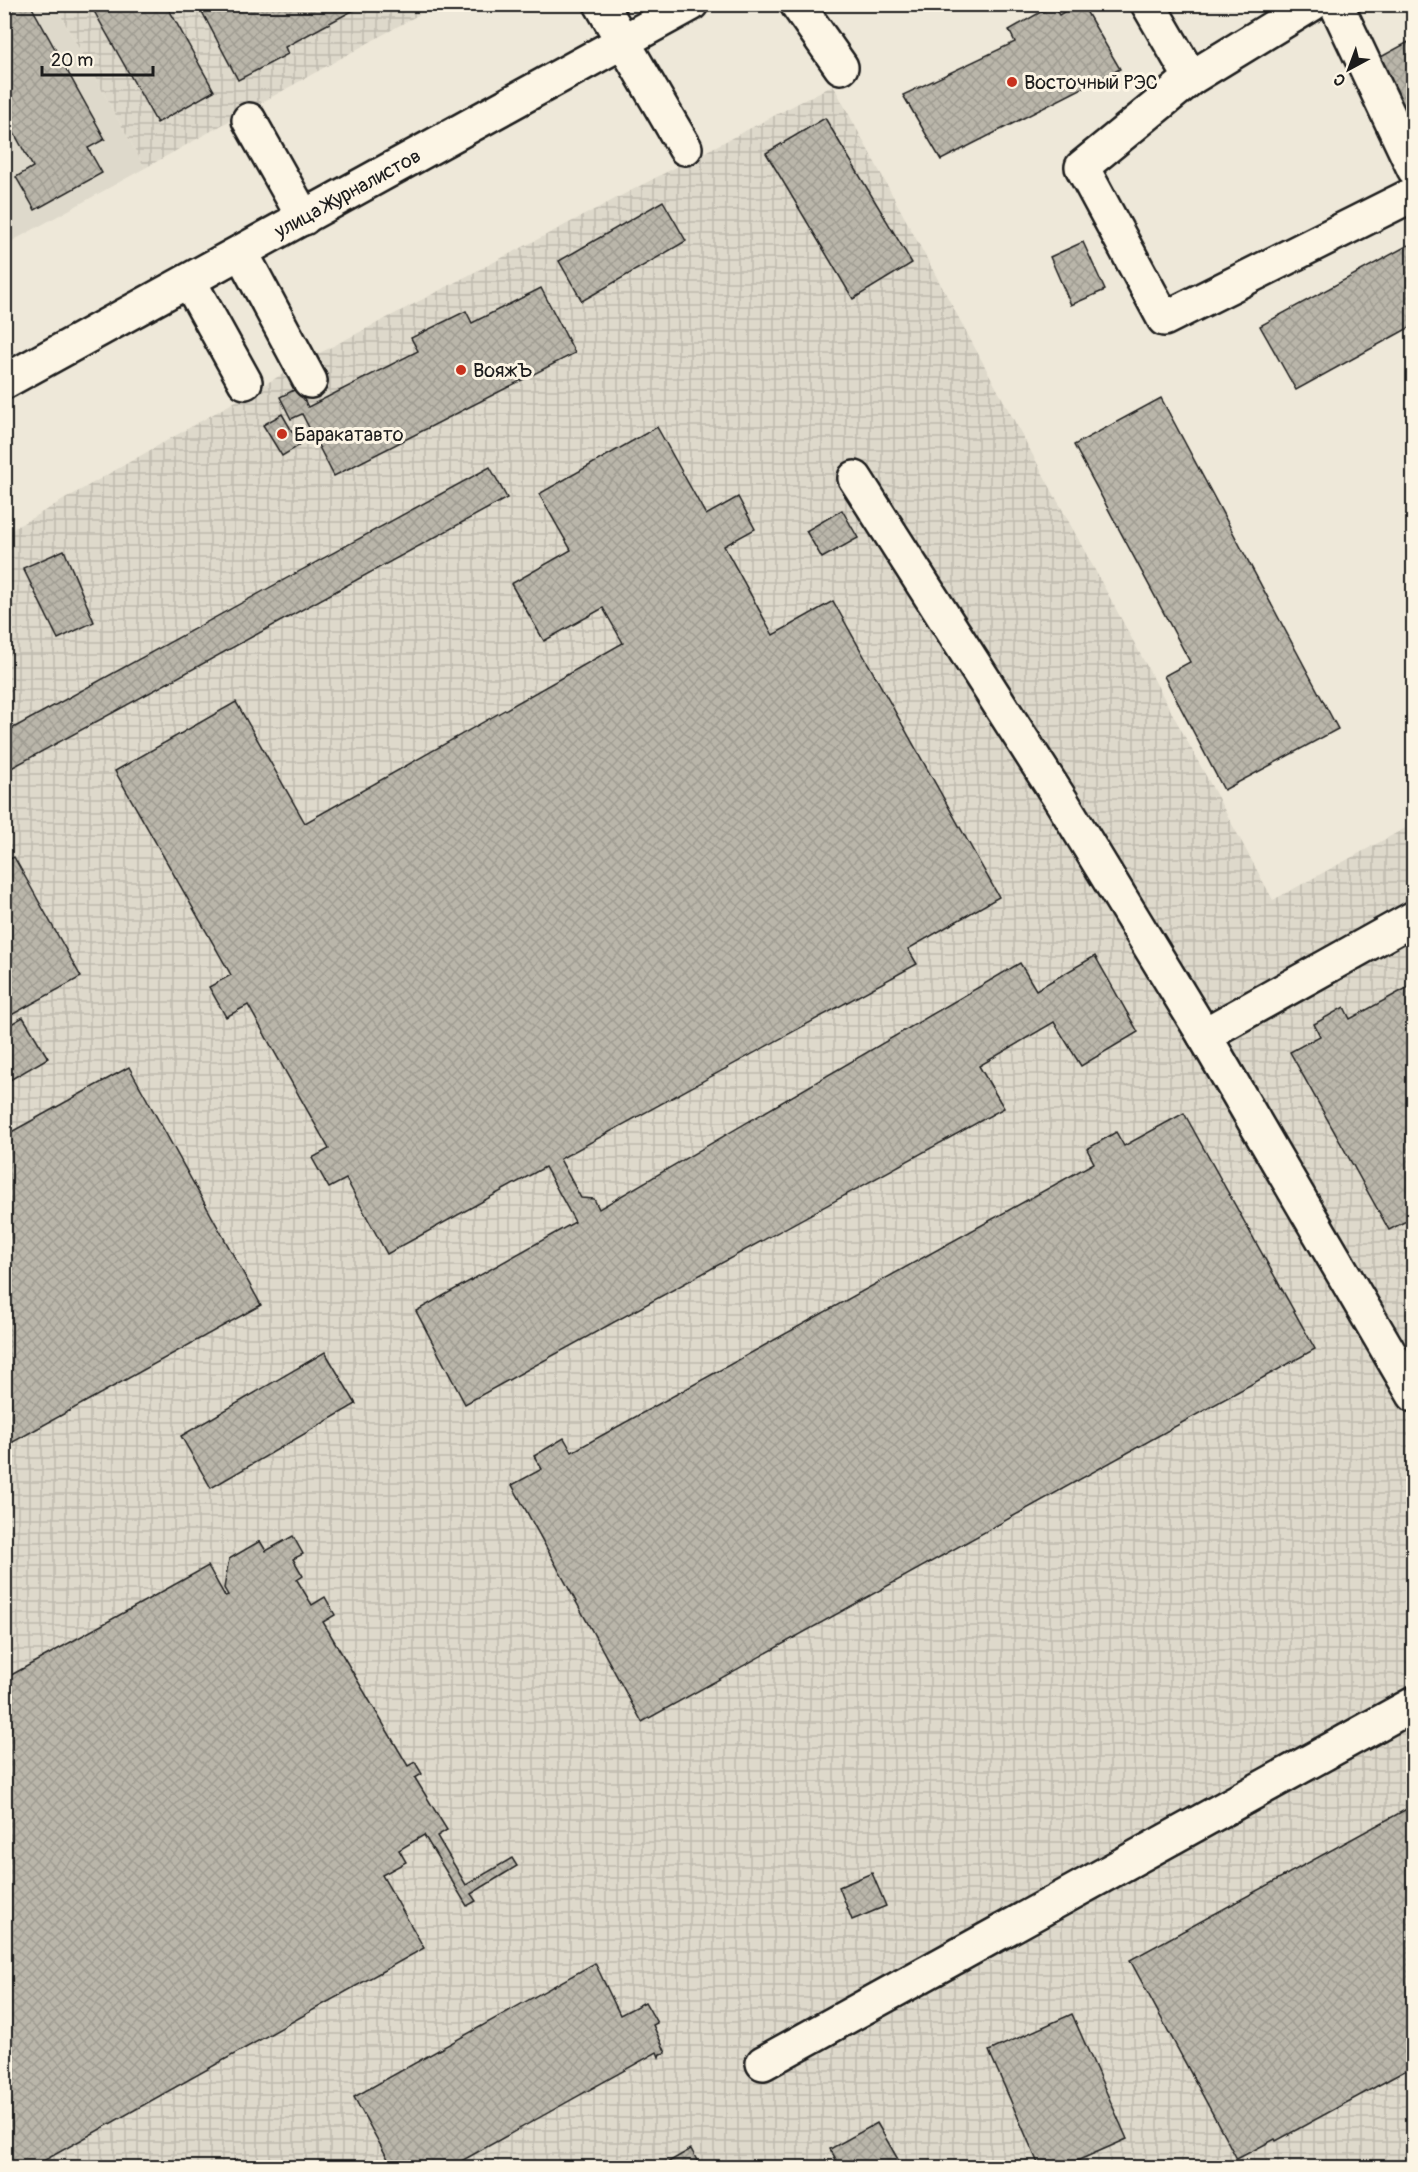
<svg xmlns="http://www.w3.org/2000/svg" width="1418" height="2172" font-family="Pangolin,sans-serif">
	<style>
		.built { fill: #ded9cb }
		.industrial { fill: url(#industrial-grid) }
		.building { fill: url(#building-cross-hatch); stroke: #1c1c1c; stroke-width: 1.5 }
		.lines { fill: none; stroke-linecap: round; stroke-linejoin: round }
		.minor-casing { stroke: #1c1c1c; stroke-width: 38 }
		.minor { stroke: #fcf5e5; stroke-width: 33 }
		.poi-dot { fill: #c8321e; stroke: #fcf5e5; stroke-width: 2 }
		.labels { text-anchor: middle; stroke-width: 6; stroke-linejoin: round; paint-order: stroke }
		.poi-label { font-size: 20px; fill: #1c1c1c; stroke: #fcf5e5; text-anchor: start }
		.street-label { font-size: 20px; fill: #1c1c1c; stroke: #fcf5e5 }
	</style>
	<defs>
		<pattern id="industrial-grid" width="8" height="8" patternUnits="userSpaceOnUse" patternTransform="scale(1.5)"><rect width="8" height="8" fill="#ded9cb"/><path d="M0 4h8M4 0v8" fill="none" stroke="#bebaae"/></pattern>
		<pattern id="building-cross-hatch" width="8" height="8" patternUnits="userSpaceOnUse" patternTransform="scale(1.5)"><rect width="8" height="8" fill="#bab6aa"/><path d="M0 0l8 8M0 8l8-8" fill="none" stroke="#9f9c92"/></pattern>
	</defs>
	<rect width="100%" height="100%" fill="#eee8d9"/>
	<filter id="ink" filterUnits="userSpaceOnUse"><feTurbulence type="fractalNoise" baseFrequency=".0167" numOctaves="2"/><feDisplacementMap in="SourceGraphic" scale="12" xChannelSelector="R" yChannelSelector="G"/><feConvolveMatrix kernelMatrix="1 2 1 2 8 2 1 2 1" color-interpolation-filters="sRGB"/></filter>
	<g filter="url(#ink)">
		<polygon class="built" points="5,5 55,5 145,168 5,245"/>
		<g class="industrial">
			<polygon points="55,5 436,5 145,168"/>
			<polygon points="833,85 1273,900 1413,824 1413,2167 5,2167 4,534 316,355"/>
		</g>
		<g class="building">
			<polygon points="4,4 30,4 105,139 88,148 102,173 35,210 16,177 33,167 4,115"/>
			<polygon points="90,4 166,4 214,91 157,123"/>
			<polygon points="198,4 365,4 285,47 288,54 238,80"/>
			<polygon points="1077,4 1082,4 1120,69 941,160 903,95 1015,42 1009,30 1053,5 1059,15"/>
			<polygon points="1414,39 1414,124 1377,59"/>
			<polygon points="825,118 912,263 853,299 766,153"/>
			<polygon points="663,201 686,241 582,301 559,261"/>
			<polygon points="1083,242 1105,290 1071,305 1050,257"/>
			<polygon points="1414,242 1414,325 1296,390 1260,326"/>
			<polygon points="541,288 575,353 334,476 302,414 291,419 280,397 298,388 308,407 418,351 411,338 466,311 472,323"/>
			<polygon points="1161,398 1338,729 1224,790 1164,676 1190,662 1074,445"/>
			<polygon points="282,414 300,445 282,456 263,425"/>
			<polygon points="657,427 706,515 738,497 755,529 724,546 773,635 833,601 999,897 908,949 917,964 560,1159 581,1198 594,1199 599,1209 1020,963 1036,990 1095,956 1138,1032 1081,1066 1054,1022 979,1066 1004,1108 465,1404 416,1311 575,1222 545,1167 387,1254 346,1179 329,1188 312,1158 329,1149 248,1005 226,1017 209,987 231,975 115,771 236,702 305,823 623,643 603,608 544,641 511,584 571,550 539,494"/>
			<polygon points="490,467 507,498 4,772 4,733"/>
			<polygon points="842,510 858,538 822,558 806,531"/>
			<polygon points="64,550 94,622 58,639 23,568"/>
			<polygon points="14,857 81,977 4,1019 4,862"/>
			<polygon points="1414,984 1414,1217 1389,1230 1290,1052 1320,1036 1314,1024 1344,1007 1350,1019"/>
			<polygon points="23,1017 48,1058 10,1080 4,1070 4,1028"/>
			<polygon points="129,1067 261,1305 4,1447 4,1136"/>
			<polygon points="1184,1113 1315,1349 642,1722 512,1485 542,1469 534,1456 564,1438 572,1452 1094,1163 1087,1149 1116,1132 1124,1146"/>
			<polygon points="325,1352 356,1404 211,1488 181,1436"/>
			<polygon points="293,1536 303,1554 293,1559 303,1576 297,1580 312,1605 325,1597 335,1615 323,1622 408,1766 415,1762 422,1774 415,1778 447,1830 437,1836 466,1885 512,1858 517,1866 471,1894 476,1901 467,1906 424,1835 399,1850 406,1862 382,1875 424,1948 31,2168 4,2168 4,1679 208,1566 225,1596 228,1595 224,1588 229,1559 260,1541 266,1551"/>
			<polygon points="1414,1805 1414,2066 1276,2141 1275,2139 1237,2159 1130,1960"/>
			<polygon points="872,1873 886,1906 852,1920 839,1887"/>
			<polygon points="595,1963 620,2015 645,2002 657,2023 653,2025 666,2053 660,2054 659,2057 657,2052 449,2168 393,2168 354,2097"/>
			<polygon points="1072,2014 1127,2139 1061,2168 1040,2168 989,2051"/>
			<polygon points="877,2123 903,2168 841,2168 830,2149"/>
			<polygon points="691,2149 701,2168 658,2168"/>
			<polygon points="237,2159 242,2168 223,2168"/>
		</g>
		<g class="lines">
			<defs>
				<g id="minor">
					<polyline points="601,4 685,148"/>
					<polyline points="797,4 841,67"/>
					<polyline points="1148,4 1191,78"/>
					<polyline points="1312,4 1191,78 1082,167 1164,319 1414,194"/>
					<polyline points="1336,4 1414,169"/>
					<polyline points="249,120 304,218"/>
					<polyline points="241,252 310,381"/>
					<polyline points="189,281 245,382"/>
					<path id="s1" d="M4,382L691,4"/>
					<polyline points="855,478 1062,802 1204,1035 1414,1395"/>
					<polyline points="1204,1035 1414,918"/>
					<polyline points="763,2063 1414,1704"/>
				</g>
			</defs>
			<use href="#minor" class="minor-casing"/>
			<use href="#minor" class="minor"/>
		</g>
	</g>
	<g class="poi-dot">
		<circle cx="1012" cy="82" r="6"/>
		<circle cx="461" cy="370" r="6"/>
		<circle cx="282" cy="434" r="6"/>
	</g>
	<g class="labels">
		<g class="poi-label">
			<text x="1024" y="89">Восточный РЭС</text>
			<text x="473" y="377">ВояжЪ</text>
			<text x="294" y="441">Баракатавто</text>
		</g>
		<g class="street-label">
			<text dy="7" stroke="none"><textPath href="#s1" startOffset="392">улица Журналистов</textPath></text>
		</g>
	</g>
	<rect width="1418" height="2172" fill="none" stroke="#fcf5e5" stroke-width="24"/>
	<rect x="12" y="12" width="1394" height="2148" fill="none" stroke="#1c1c1c" stroke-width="2" filter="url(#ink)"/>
	<g transform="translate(1349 69) rotate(221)" stroke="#fcf5e5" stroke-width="4.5" paint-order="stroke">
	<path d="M0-4.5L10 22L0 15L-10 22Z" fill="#1c1c1c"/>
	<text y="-9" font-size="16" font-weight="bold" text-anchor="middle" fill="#1c1c1c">С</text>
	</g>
	<path d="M42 66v9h111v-9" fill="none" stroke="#1c1c1c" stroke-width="3"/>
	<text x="51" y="66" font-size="18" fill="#1c1c1c" stroke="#fcf5e5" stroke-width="4.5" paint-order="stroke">20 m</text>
</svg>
